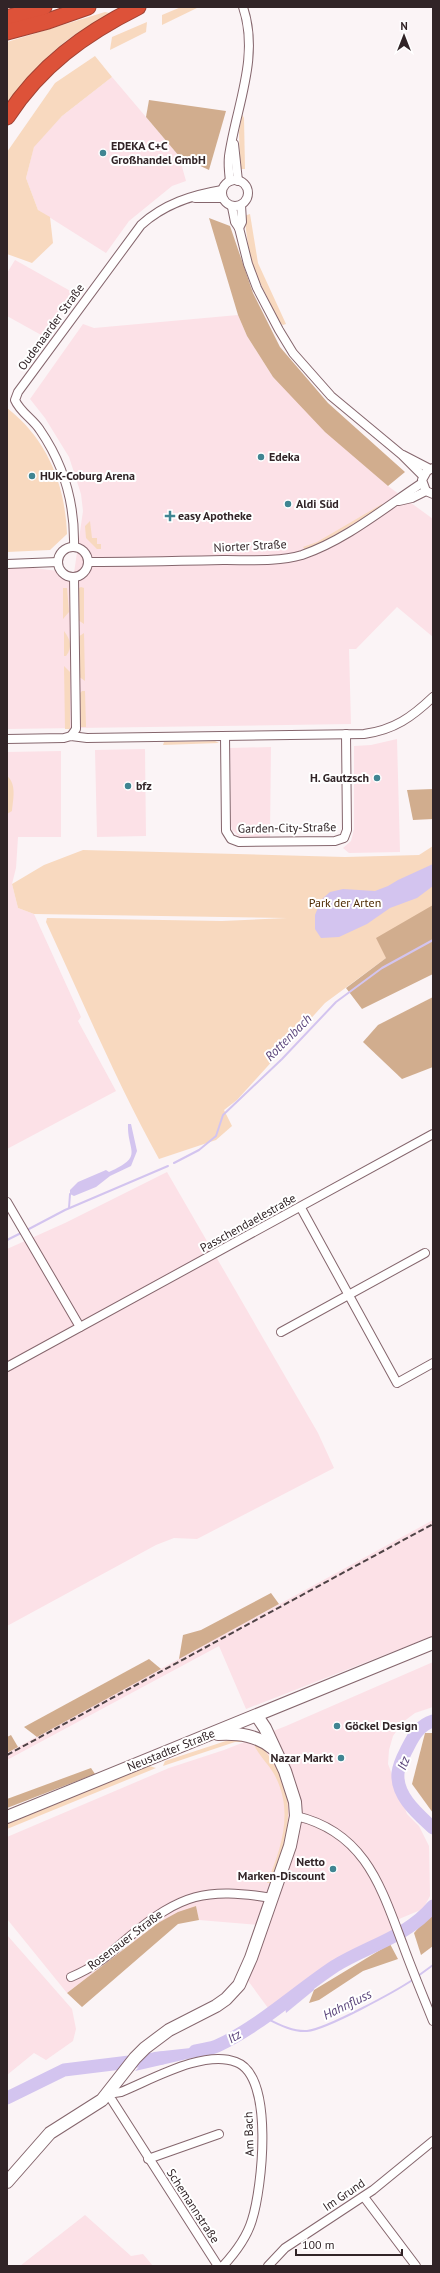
<svg xmlns="http://www.w3.org/2000/svg" width="440" height="2273" font-family="'PT Sans',sans-serif">
	<style>
		.built { fill: #fce1e7 }
		.green { fill: #f8d9bf }
		.forest { fill: #d1ad8e }
		.water { fill: #d3c4ef }
		.lines { fill: none; stroke-linecap: round; stroke-linejoin: round }
		.stream { stroke: #d3c4ef; stroke-width: 2 }
		.river { stroke: #d3c4ef; stroke-width: 13 }
		.street-casing { stroke: #85666d; stroke-width: 10 }
		.secondary-casing { stroke: #85666d; stroke-width: 14 }
		.highway-casing { stroke: #a14233; stroke-width: 17 }
		.street { stroke: #fff; stroke-width: 8 }
		.secondary { stroke: #fff; stroke-width: 12 }
		.highway { stroke: #dd5239; stroke-width: 15 }
		.rail { stroke: #4f4346; stroke-width: 2; stroke-dasharray: 6 3; stroke-linecap: butt }
		.poi-dot { fill: #408592; stroke: #fff; stroke-width: 1.5 }
		.labels { text-anchor: middle; stroke-width: 4; stroke-linejoin: round; paint-order: stroke }
		.poi-label { font-size: 12px; font-weight: bold; fill: #312427; stroke: #fff; text-anchor: start }
		.street-label { font-size: 12px; fill: #312427; stroke: #fff }
		.park-label { font-size: 12px; fill: #4d2a02; stroke: #fff }
		.water-label { font-size: 13px; font-style: italic; fill: #5b457b; stroke: #fff }
	</style>
	<rect width="100%" height="100%" fill="#fbf4f6"/>
	<g class="built">
		<polygon points="112,77 179,156 186,181 172,186 129,221 106,253 38,210 26,178 34,146 62,116"/>
		<polygon points="15,260 74,293 43,336 7,316 7,273"/>
		<polygon points="238,315 247,336 273,377 388,486 433,519 433,637 397,607 356,649 349,649 351,724 7,729 7,568 26,567 74,573 83,511 81,494 69,457 45,418 30,399 83,324 94,328"/>
		<polygon points="397,739 400,852 349,853 343,848 351,841 354,829 354,746 371,745"/>
		<polygon points="271,747 270,837 240,837 232,830 231,825 230,748"/>
		<polygon points="145,749 146,836 97,837 95,750"/>
		<polygon points="61,751 61,837 18,837 16,868 12,884 18,908 34,914 81,1017 78,1021 116,1091 7,1149 7,752"/>
		<polygon points="167,1172 318,1433 334,1468 197,1539 174,1538 156,1545 7,1626 7,1249 65,1223"/>
		<polygon points="433,1520 433,1636 246,1709 219,1646 7,1760 7,1753"/>
		<polygon points="433,1662 433,1707 415,1713 403,1722 393,1736 389,1750 388,1764 407,1814 419,1826 429,1846 430,1896 423,1909 399,1919 389,1938 271,2012 246,1978 258,1925 199,1920 196,1906 158,1923 67,1993 7,1919 7,1837 169,1768 224,1750 286,1726"/>
		<polygon points="7,1935 72,2009 76,2029 73,2041 46,2060 34,2053 7,2075"/>
		<polygon points="85,2215 131,2256 143,2254 153,2266 20,2266"/>
	</g>
	<g class="green">
		<polygon points="181,7 199,7 162,25 162,15"/>
		<path d="M105,12L110,13C98,22 85,28 73,36C51,51 20,83 7,106V42Z"/>
		<polygon points="147,22 146,32 110,50 112,37"/>
		<polygon points="95,56 112,77 62,116 34,147 26,178 38,210 50,217 53,243 32,263 7,254 7,152 55,83"/>
		<polygon points="242,114 244,118 245,169 240,169 239,132"/>
		<polygon points="250,214 258,263 286,324 283,325 279,322 255,272 249,251 244,216"/>
		<path d="M7,408C47,439 65,484 67,534L50,550L7,552Z"/>
		<polygon points="382,504 383,506 318,545 305,550 303,547 317,542"/>
		<polygon points="90,521 92,538 97,538 97,544 101,544 101,549 97,549 86,538 85,526"/>
		<polygon points="81,587 84,588 84,624 78,620 79,588"/>
		<polygon points="63,588 67,588 69,612 63,619"/>
		<path d="M64,631C70,639 73,647 66,656H64Z"/>
		<polygon points="84,633 85,681 78,676 78,637"/>
		<polygon points="64,666 70,672 70,729 65,729"/>
		<polygon points="82,691 85,691 86,727 80,727 79,694"/>
		<polygon points="215,741 219,743 163,745 164,742"/>
		<path d="M7,776C17,784 13,800 12,811L7,814Z"/>
		<path d="M433,846V936L386,958L325,1003L237,1100L224,1110L232,1126L216,1140L159,1159C117,1083 83,1002 46,922L47,918L222,921L287,918L34,914L18,908L12,884L44,865L83,850L345,857L419,855Z"/>
		<polygon points="238,1737 248,1738 247,1742 235,1742 163,1766 165,1761"/>
		<path d="M253,1741C262,1745 268,1754 273,1763C299,1802 287,1843 270,1883H267C282,1847 294,1810 274,1774C268,1763 255,1752 253,1741Z"/>
		<polygon points="149,1766 156,1768 7,1829 7,1823"/>
	</g>
	<g class="forest">
		<polygon points="149,100 226,111 209,170 179,156 146,117"/>
		<polygon points="209,218 230,226 253,293 280,347 328,403 405,472 388,486 325,432 273,377 247,336 238,315"/>
		<polygon points="433,789 433,819 413,820 407,790"/>
		<polygon points="433,905 433,974 362,1009 346,988 386,958 376,938"/>
		<polygon points="433,997 433,1067 402,1079 363,1042 378,1025"/>
		<polygon points="271,1593 279,1604 179,1659 183,1635 201,1630"/>
		<polygon points="149,1659 161,1669 37,1737 24,1727"/>
		<polygon points="425,1733 433,1733 433,1813 412,1784"/>
		<polygon points="11,1735 18,1747 7,1753 7,1737"/>
		<polygon points="91,1768 95,1774 7,1808 7,1799"/>
		<polygon points="196,1906 199,1920 178,1924 82,2007 67,1993 158,1923 178,1912"/>
		<polygon points="433,1911 433,1946 421,1955 414,1933"/>
		<polygon points="390,1944 398,1959 363,1971 319,2000 309,2003 314,1990"/>
	</g>
	<g class="water">
		<polygon points="433,864 433,886 417,898 390,908 367,924 339,937 321,938 315,929 315,915 321,900 330,892 343,889 375,891 388,886 398,880"/>
		<path d="M128,1124H131L137,1151L131,1166L110,1176L96,1187L74,1196L70,1194V1190L78,1182L106,1170L109,1172C145,1156 127,1152 128,1124Z"/>
		<polygon points="312,1978 314,1990 286,2013 284,2001"/>
		<polygon points="213,2043 209,2054 135,2071 154,2052 209,2046"/>
	</g>
	<g class="lines">
		<g class="stream">
			<polyline points="174,1163 199,1150 216,1136 223,1115 282,1059 336,1002 382,968 433,940"/>
			<polyline points="69,1208 70,1194"/>
			<polyline points="27,1230 65,1210 168,1166"/>
			<polyline points="7,1240 23,1232"/>
			<polyline points="418,1976 433,1965"/>
			<path d="M264,2017C278,2024 292,2032 307,2031C327,2029 396,1991 414,1979"/>
		</g>
		<g class="river">
			<path d="M433,1721C420,1725 414,1735 408,1747C404,1755 399,1763 398,1773C396,1796 418,1814 433,1828"/>
			<path d="M195,2051C203,2049 212,2049 219,2045C260,2026 297,1991 335,1966C367,1946 407,1937 433,1906"/>
			<polyline points="7,2098 64,2070 162,2058"/>
		</g>
		<defs>
			<g id="street">
				<polyline points="234,144 238,181"/>
				<circle cx="235" cy="193" r="13"/>
				<path d="M230,181C229,173 228,164 229,156C236,107 260,57 243,7"/>
				<polyline points="195,198 222,198"/>
				<polyline points="232,207 235,222 239,228 248,264 257,288 279,330 293,353 331,396 402,455 423,476"/>
				<polyline points="239,228 242,222 241,205"/>
				<polyline points="403,455 430,469"/>
				<polyline points="433,468 427,471 422,480 426,491 433,494"/>
				<polyline points="399,501 412,498 426,491"/>
				<path d="M74,546C75,503 64,465 40,430C33,419 20,412 15,400L18,392L141,225C164,204 192,195 222,190"/>
				<circle cx="73" cy="562" r="15"/>
				<path d="M89,562C135,562 180,561 226,560C251,560 278,562 302,555C346,540 384,508 422,483"/>
				<polyline points="7,564 58,562"/>
				<polyline points="71,736 76,729 74,577"/>
				<polyline points="225,736 226,831 231,839 239,842 335,841 344,838 347,830 346,734"/>
				<path d="M7,739L64,738L71,736L87,738L364,734C394,730 412,717 433,697"/>
				<polyline points="7,1202 80,1327"/>
				<polyline points="301,1208 397,1383 433,1363"/>
				<polyline points="281,1332 425,1253"/>
				<polyline points="7,1367 433,1134"/>
				<path d="M296,1816C365,1832 381,1887 403,1945C412,1970 423,1996 433,2021"/>
				<path d="M71,1977C97,1966 108,1955 129,1937C181,1894 205,1887 272,1898"/>
				<polyline points="148,2159 219,2134"/>
				<polyline points="364,2197 416,2266"/>
				<path d="M218,2266L108,2094L121,2092C151,2080 204,2049 236,2062C275,2076 262,2189 252,2220C247,2237 235,2253 223,2266"/>
				<polyline points="268,2266 285,2248 373,2190 433,2141"/>
			</g>
			<g id="secondary">
				<path d="M218,1734C239,1733 257,1735 274,1749"/>
				<polyline points="7,1817 433,1643"/>
				<polyline points="7,2182 50,2133 102,2100 135,2058 145,2048 169,2030 216,2006 226,1999 239,1985 251,1958 290,1846 296,1816 295,1802 285,1771 265,1728 257,1716"/>
			</g>
			<g id="highway">
				<polyline points="7,18 44,7"/>
				<polyline points="7,32 48,21 88,7"/>
				<path d="M7,117C40,66 84,34 138,7"/>
			</g>
		</defs>
		<use href="#street" class="street-casing"/>
		<use href="#secondary" class="secondary-casing"/>
		<use href="#highway" class="highway-casing"/>
		<use href="#street" class="street"/>
		<use href="#secondary" class="secondary"/>
		<use href="#highway" class="highway"/>
		<polyline class="rail" points="7,1755 433,1524"/>
	</g>
	<g class="poi-dot">
		<circle cx="103" cy="153" r="4"/>
		<circle cx="261" cy="457" r="4"/>
		<circle cx="32" cy="476" r="4"/>
		<circle cx="288" cy="504" r="4"/>
		<path d="M168 510h4v4h4v4h-4v4h-4v-4h-4v-4h4z"/>
		<circle cx="377" cy="778" r="4"/>
		<circle cx="128" cy="786" r="4"/>
		<circle cx="337" cy="1726" r="4"/>
		<circle cx="341" cy="1758" r="4"/>
		<circle cx="333" cy="1869" r="4"/>
	</g>
	<g class="labels">
		<g class="poi-label">
			<text x="111" y="150">EDEKA C+C<tspan x="111" dy="14">Großhandel GmbH</tspan></text>
			<text x="269" y="461">Edeka</text>
			<text x="40" y="480">HUK-Coburg Arena</text>
			<text x="296" y="508">Aldi Süd</text>
			<text x="178" y="520">easy Apotheke</text>
			<text x="369" y="782" text-anchor="end">H. Gautzsch</text>
			<text x="136" y="790">bfz</text>
			<text x="345" y="1730">Göckel Design</text>
			<text x="333" y="1762" text-anchor="end">Nazar Markt</text>
			<text x="325" y="1866" text-anchor="end">Netto<tspan x="325" dy="14">Marken-Discount</tspan></text>
		</g>
		<g class="street-label">
			<text transform="translate(51 327) rotate(-54)" y="4">Oudenaarder Straße</text>
			<text transform="translate(250 546) rotate(-3)" y="4">Niorter Straße</text>
			<text transform="translate(287 828) rotate(-1)" y="4">Garden-City-Straße</text>
			<text transform="translate(248 1223) rotate(-29)" y="4">Passchendaelestraße</text>
			<text transform="translate(171 1750) rotate(-22)" y="4">Neustadter Straße</text>
			<text transform="translate(125 1940) rotate(-37)" y="4">Rosenauer Straße</text>
			<text transform="translate(249 2134) rotate(-92)" y="4">Am Bach</text>
			<text transform="translate(344 2195) rotate(-34)" y="4">Im Grund</text>
			<text transform="translate(193 2206) rotate(57)" y="4">Schemannstraße</text>
		</g>
		<g class="park-label">
			<text x="345" y="907">Park der Arten</text>
		</g>
		<g class="water-label">
			<text transform="translate(288 1037) rotate(-45)" y="5">Rottenbach</text>
			<text transform="translate(403 1763) rotate(-69)" y="5">Itz</text>
			<text transform="translate(347 2004) rotate(-26)" y="5">Hahnfluss</text>
			<text transform="translate(234 2036) rotate(-32)" y="5">Itz</text>
		</g>
	</g>
	<rect width="440" height="2273" fill="none" stroke="#312427" stroke-width="16"/>
	<g transform="translate(404 36)" stroke="#ffffff" stroke-width="3" paint-order="stroke">
	<path d="M0-3L7 15L0 10L-7 15Z" fill="#312427"/>
	<text y="-6" font-size="11" font-weight="bold" text-anchor="middle" fill="#312427">N</text>
	</g>
	<path d="M296 2249v6h106v-6" fill="none" stroke="#312427" stroke-width="2"/>
	<text x="302" y="2249" font-size="12" fill="#312427" stroke="#ffffff" stroke-width="3" paint-order="stroke">100 m</text>
</svg>
